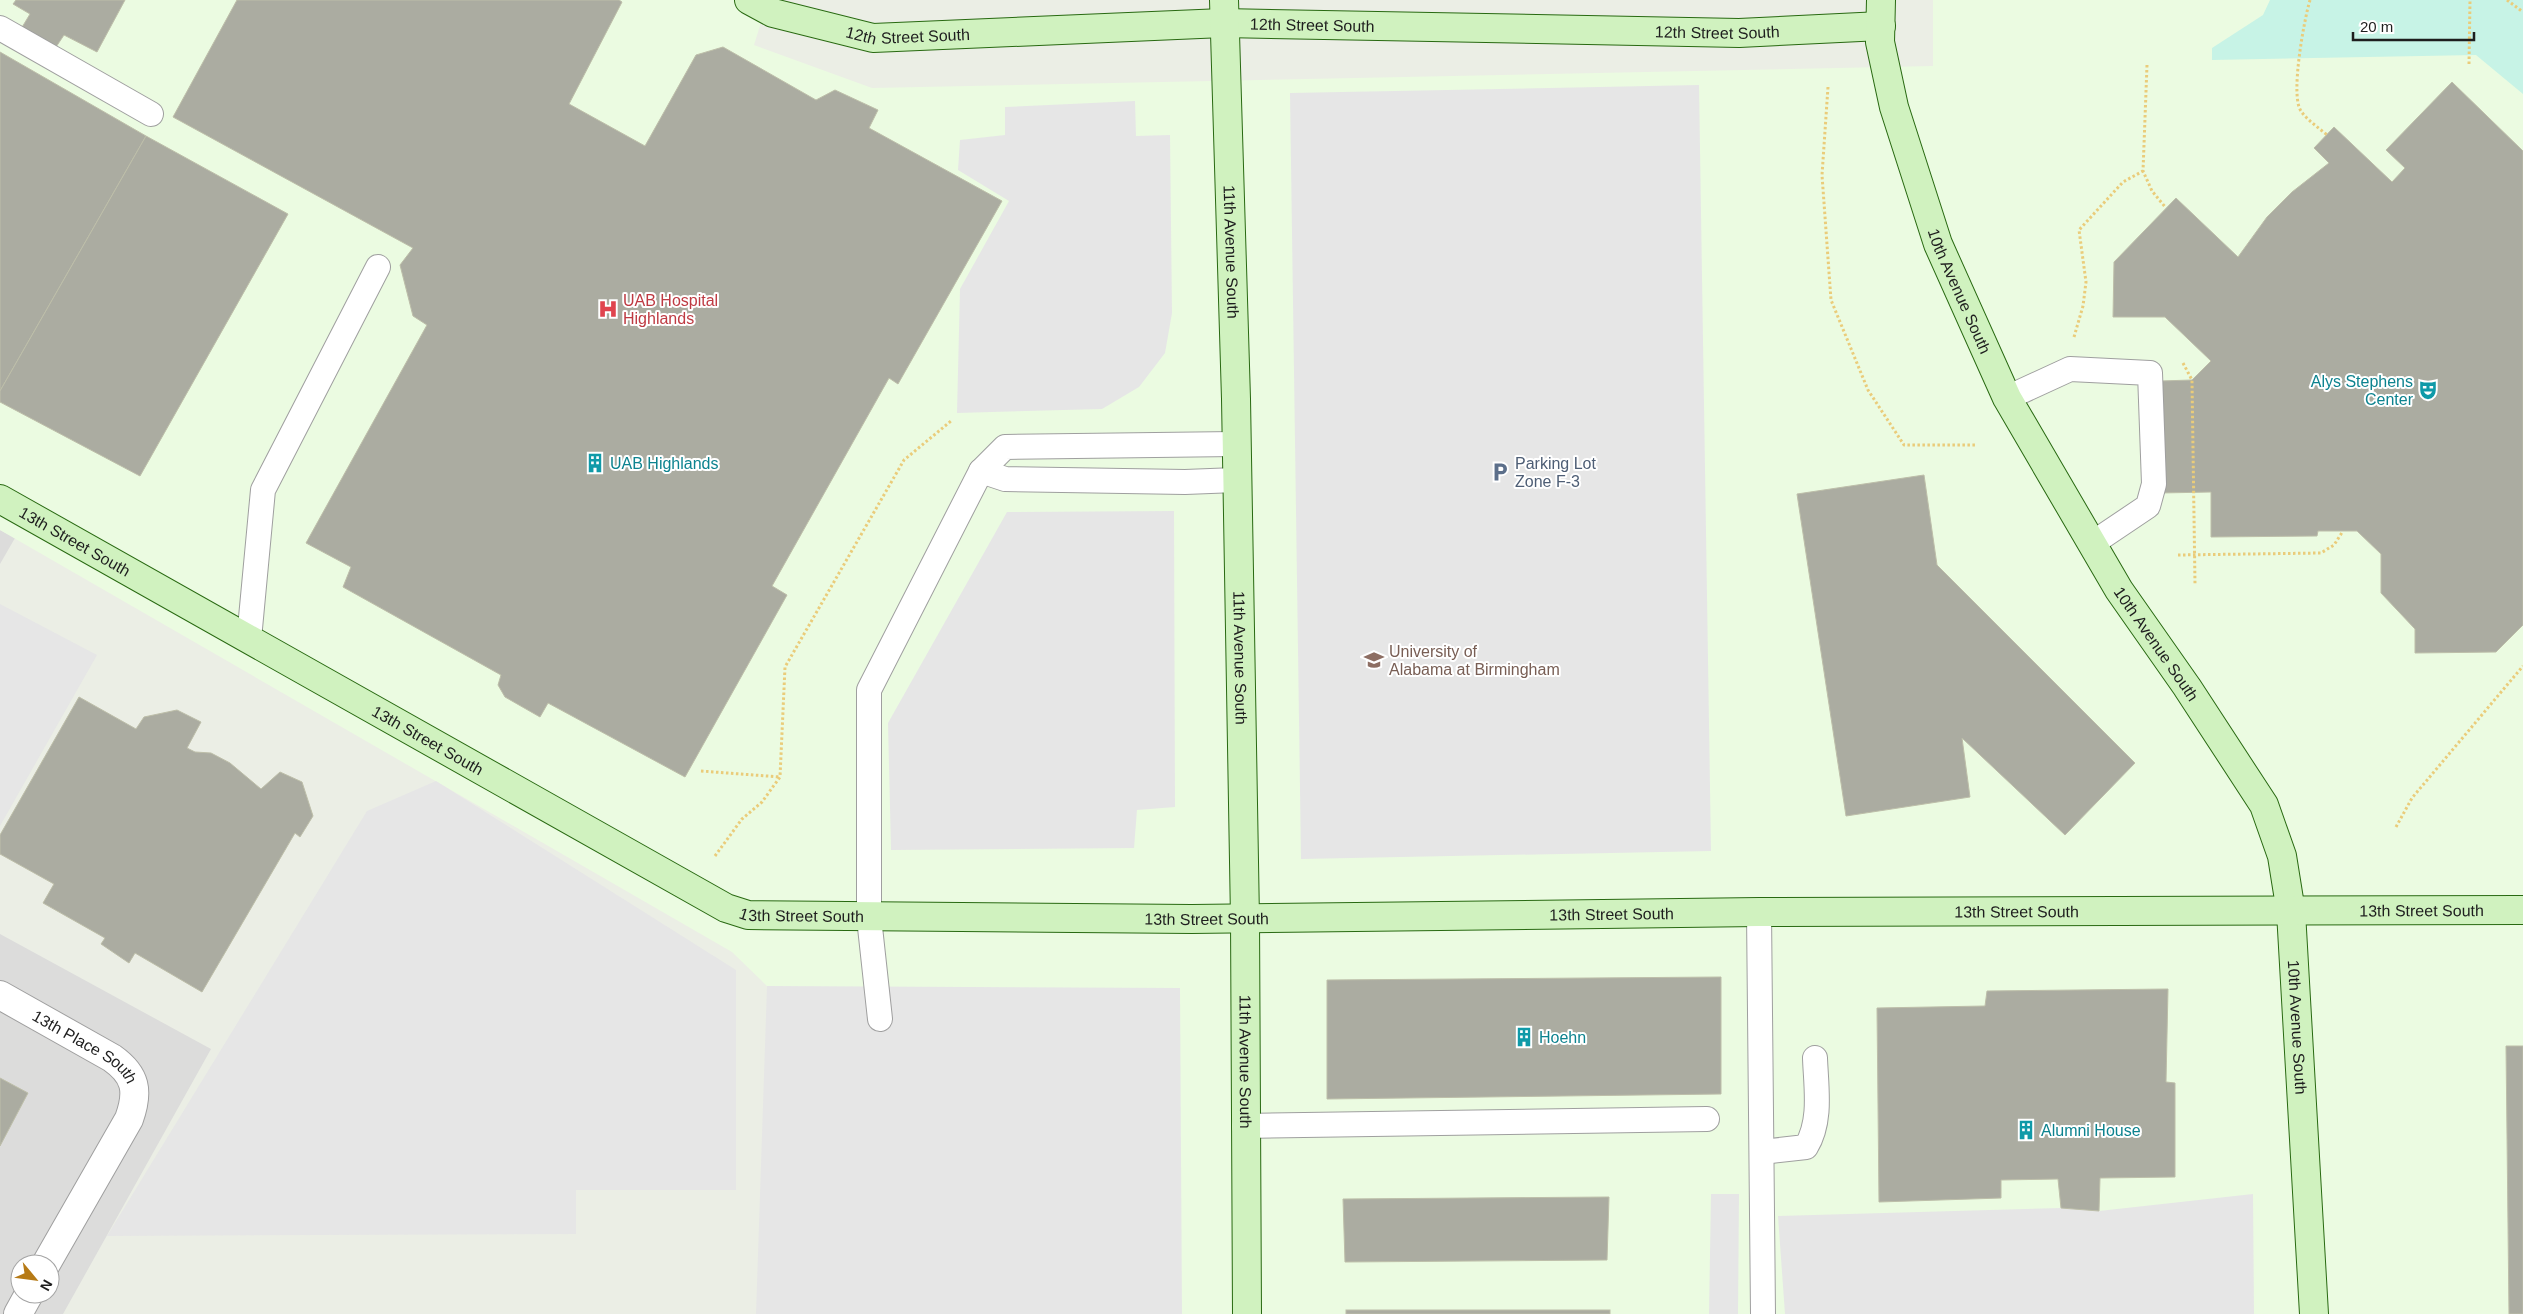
<svg xmlns="http://www.w3.org/2000/svg" width="2523" height="1314" font-family="Arial,sans-serif">
	<style>
		.residential { fill: #dcdcdb; fill-rule: evenodd }
		.education { fill: #ebfbe1 }
		.park { fill: #c7f3e6 }
		.parking { fill: #e6e6e6 }
		.building { fill: #abaca1; stroke: #bdbea9 }
		.lines { fill: none; stroke-linecap: round; stroke-linejoin: round }
		.lane-casing { stroke: #9f9f9f; stroke-width: 26 }
		.street-casing { stroke: #9f9f9f; stroke-width: 30 }
		.secondary-casing { stroke: #286911; stroke-width: 30 }
		.path { stroke: #eacc7a; stroke-width: 3; stroke-dasharray: 2.5 2.5; stroke-linecap: butt }
		.lane { stroke: #fff; stroke-width: 24 }
		.street { stroke: #fff; stroke-width: 28 }
		.secondary { stroke: #d0f2bf; stroke-width: 28 }
		.labels { text-anchor: middle; stroke-width: 4; stroke-linejoin: round; paint-order: stroke }
		.street-label { font-size: 16px; fill: #1e1e1e; stroke: #fff }
		.health-label { font-size: 16px; fill: #be3a42; stroke: #fff; text-anchor: start }
		.culture-label { font-size: 16px; fill: #0d838f; stroke: #fff; text-anchor: start }
		.service-label { font-size: 16px; fill: #4e5e75; stroke: #fff; text-anchor: start }
		.education-label { font-size: 16px; fill: #785e54; stroke: #fff; text-anchor: start }
	</style>
	<rect width="100%" height="100%" fill="#ebeee5"/>
	<g class="residential">
		<polygon points="0,530 15,538 0,564"/>
		<path d="M0,934L211,1049L63,1314H0ZM20,1264H50V1294H20Z"/>
	</g>
	<polygon class="education" points="0,0 768,0 754,45 872,88 1933,66 1933,0 2523,0 2523,1314 771,1314 767,986 732,952 0,530"/>
	<polygon class="park" points="2270,0 2523,0 2523,94 2476,55 2212,60 2212,48 2263,15"/>
	<g class="parking">
		<polygon points="1699,85 1711,851 1301,859 1290,93"/>
		<polygon points="1135,101 1136,136 1170,135 1172,313 1165,353 1139,387 1102,409 957,413 960,289 1009,201 958,170 960,140 1005,135 1005,107"/>
		<polygon points="1174,511 1175,807 1137,810 1134,848 891,850 888,723 1007,512"/>
		<polygon points="0,604 97,655 0,826"/>
		<polygon points="436,781 736,970 736,1190 576,1190 576,1234 107,1236 367,811"/>
		<polygon points="767,986 1180,988 1182,1314 756,1314"/>
		<polygon points="1711,1194 1739,1194 1738,1314 1709,1314"/>
		<polygon points="2253,1194 2254,1314 1785,1314 1778,1216 2061,1208 2099,1211"/>
	</g>
	<g class="building">
		<polygon points="16,0 125,0 97,52 64,35 56,47 21,29 30,14 13,4"/>
		<polygon points="237,0 619,0 622,2 569,104 645,146 696,55 723,47 816,100 835,90 878,110 869,128 1002,201 898,384 889,378 772,586 787,595 685,777 548,703 540,717 505,697 498,685 501,675 343,587 351,567 306,543 427,325 413,316 400,265 413,248 173,117"/>
		<polygon points="0,52 146,136 0,391"/>
		<polygon points="2452,82 2523,151 2523,625 2496,652 2415,653 2415,629 2381,593 2381,554 2357,531 2318,531 2317,536 2211,537 2211,492 2160,493 2160,381 2192,380 2211,361 2165,317 2113,317 2114,262 2176,198 2238,257 2267,217 2292,192 2329,163 2314,148 2334,127 2392,182 2405,168 2386,150"/>
		<polygon points="146,136 288,214 140,476 0,402 0,391"/>
		<polygon points="1924,475 1937,565 2135,763 2065,835 1962,738 1970,797 1846,816 1797,494"/>
		<polygon points="79,697 136,729 144,717 177,710 201,722 187,748 195,752 211,753 230,763 261,789 280,772 302,782 313,816 300,837 295,833 202,992 135,953 129,963 101,944 105,938 43,903 54,884 0,854 0,835"/>
		<polygon points="1721,977 1721,1094 1327,1099 1327,980"/>
		<polygon points="2168,989 2166,1082 2175,1083 2175,1177 2100,1178 2099,1211 2061,1208 2058,1179 2001,1180 2001,1198 1879,1202 1877,1008 1985,1006 1987,991"/>
		<polygon points="2506,1046 2523,1046 2523,1314 2509,1314"/>
		<polygon points="0,1078 28,1093 0,1146"/>
		<polygon points="1609,1197 1607,1260 1345,1262 1343,1199"/>
		<rect x="1346" y="1310" width="264" height="4"/>
	</g>
	<g class="lines">
		<defs>
			<g id="lane">
				<polyline points="0,28 151,114"/>
				<polyline points="2007,398 2070,369 2150,373 2154,484 2148,506 2093,543"/>
				<polyline points="981,471 1005,479 1185,482 1236,480"/>
				<polyline points="249,639 263,490 378,267"/>
				<polyline points="1759,912 1763,1314"/>
				<polyline points="880,1019 869,918 869,690 981,471 1005,447 1235,444"/>
				<polyline points="1244,1126 1707,1119"/>
				<path d="M1762,1152L1806,1147C1822,1121 1816,1087 1815,1058"/>
			</g>
			<g id="street">
				<path id="s1" d="M0,995L112,1058C136,1075 139,1091 129,1119L46,1264"/>
				<polyline points="18,1314 29,1294"/>
			</g>
			<g id="secondary">
				<path id="s2" d="M749,0L773,13L873,38L1223,23L1739,33L1881,26"/>
				<path id="s3" d="M1224,0L1236,399L1245,919L1247,1314"/>
				<path id="s4" d="M1881,0L1880,42L1894,107L1938,244L2007,398L2119,590L2187,687L2264,805L2282,856L2291,912L2314,1314"/>
				<path id="s5" d="M0,499L726,908L748,915L1192,919L1759,912L2523,910"/>
			</g>
		</defs>
		<use href="#lane" class="lane-casing"/>
		<use href="#street" class="street-casing"/>
		<use href="#secondary" class="secondary-casing"/>
		<g class="path">
			<path d="M2310,0C2304,20 2290,96 2301,111C2307,120 2319,128 2327,135"/>
			<polyline points="2507,0 2523,12"/>
			<polyline points="2469,64 2470,0"/>
			<polyline points="2147,65 2143,171 2152,191 2166,208"/>
			<polyline points="1828,87 1822,175 1831,300 1868,390 1904,445 1977,445"/>
			<polyline points="2074,337 2083,306 2086,282 2079,230 2123,182 2143,171"/>
			<polyline points="2183,363 2192,380 2195,584"/>
			<polyline points="2178,555 2321,553 2334,545 2343,531"/>
			<polyline points="701,771 780,777"/>
			<polyline points="2396,827 2412,798 2523,666"/>
			<polyline points="715,856 742,819 762,802 780,777 785,667 904,460 951,421"/>
		</g>
		<use href="#lane" class="lane"/>
		<use href="#street" class="street"/>
		<use href="#secondary" class="secondary"/>
	</g>
	<defs>
		<symbol id="hospital-bare" viewBox="-9 -9 18 18"><path d="M-5-5h3v3.5h4V-5h3V5h-3V1.5h-4V5h-3Z" fill="#e0444e" stroke="#fff" stroke-width="2.5" paint-order="stroke"/></symbol>
		<symbol id="theatre-bare" viewBox="-9 -9 18 18"><path d="M-5-5.5Q0-4 5-5.5V0Q5 5 0 6Q-5 5-5 0ZM-3.3-2.5H-1v1.5H-3.3ZM1-2.5H3.3v1.5H1ZM-2.8 1Q0 5.5 2.8 1Z" fill="#0f9aa8" stroke="#fff" stroke-width="2.5" paint-order="stroke"/></symbol>
		<symbol id="building-bare" viewBox="-9 -9 18 18"><path d="M-4-6H4V6H1V3H-1V6H-4ZM-2.5-4.3h1.7v1.8h-1.7ZM.8-4.3h1.7v1.8H.8ZM-2.5-1h1.7V.8h-1.7ZM.8-1h1.7V.8H.8Z" fill="#0f9aa8" stroke="#fff" stroke-width="2.5" paint-order="stroke"/></symbol>
		<symbol id="parking-bare" viewBox="-9 -9 18 18"><path d="M-3.5-5.5H1a3.5 3.5 0 0 1 0 7H-1V5.5H-3.5ZM-1-3.4V-.6H.8a1.4 1.4 0 0 0 0-2.8Z" fill="#5c6f8a" stroke="#fff" stroke-width="2.5" paint-order="stroke"/></symbol>
		<symbol id="university-bare" viewBox="-9 -9 18 18"><path d="M0-5L7-2L0 1L-7-2ZM-4 1L0 2.5L4 1V4Q0 6-4 4Z" fill="#8d6e63" stroke="#fff" stroke-width="2.5" paint-order="stroke"/></symbol>
	</defs>
	<g fill-rule="evenodd">
		<use href="#hospital-bare" x="594" y="295" width="28" height="28"/>
		<use href="#theatre-bare" x="2414" y="376" width="28" height="28"/>
		<use href="#building-bare" x="581" y="449" width="28" height="28"/>
		<use href="#parking-bare" x="1486" y="458" width="28" height="28"/>
		<use href="#university-bare" x="1360" y="646" width="28" height="28"/>
		<use href="#building-bare" x="1510" y="1023" width="28" height="28"/>
		<use href="#building-bare" x="2012" y="1116" width="28" height="28"/>
	</g>
	<g class="labels">
		<g class="street-label">
			<text dy="6" stroke="none"><textPath href="#s2" startOffset="570">12th Street South</textPath></text>
			<text dy="6" stroke="none"><textPath href="#s2" startOffset="165">12th Street South</textPath></text>
			<text dy="6" stroke="none"><textPath href="#s2" startOffset="975">12th Street South</textPath></text>
			<text dy="6" stroke="none"><textPath href="#s3" startOffset="252">11th Avenue South</textPath></text>
			<text dy="6" stroke="none"><textPath href="#s4" startOffset="304">10th Avenue South</textPath></text>
			<text dy="6" stroke="none"><textPath href="#s5" startOffset="86">13th Street South</textPath></text>
			<text dy="6" stroke="none"><textPath href="#s4" startOffset="709">10th Avenue South</textPath></text>
			<text dy="6" stroke="none"><textPath href="#s3" startOffset="658">11th Avenue South</textPath></text>
			<text dy="6" stroke="none"><textPath href="#s5" startOffset="491">13th Street South</textPath></text>
			<text dy="6" stroke="none"><textPath href="#s5" startOffset="2530">13th Street South</textPath></text>
			<text dy="6" stroke="none"><textPath href="#s5" startOffset="2125">13th Street South</textPath></text>
			<text dy="6" stroke="none"><textPath href="#s5" startOffset="910">13th Street South</textPath></text>
			<text dy="6" stroke="none"><textPath href="#s5" startOffset="1720">13th Street South</textPath></text>
			<text dy="6" stroke="none"><textPath href="#s5" startOffset="1315">13th Street South</textPath></text>
			<text dy="6" stroke="none"><textPath href="#s4" startOffset="1129">10th Avenue South</textPath></text>
			<text dy="6" stroke="none"><textPath href="#s1" startOffset="100">13th Place South</textPath></text>
			<text dy="6" stroke="none"><textPath href="#s3" startOffset="1062">11th Avenue South</textPath></text>
		</g>
		<g class="health-label">
			<text x="623" y="306">UAB Hospital<tspan x="623" dy="18">Highlands</tspan></text>
		</g>
		<g class="culture-label">
			<text x="2413" y="387" text-anchor="end">Alys Stephens<tspan x="2413" dy="18">Center</tspan></text>
			<text x="610" y="469">UAB Highlands</text>
			<text x="1539" y="1043">Hoehn</text>
			<text x="2041" y="1136">Alumni House</text>
		</g>
		<g class="service-label">
			<text x="1515" y="469">Parking Lot<tspan x="1515" dy="18">Zone F-3</tspan></text>
		</g>
		<g class="education-label">
			<text x="1389" y="657">University of<tspan x="1389" dy="18">Alabama at Birmingham</tspan></text>
		</g>
	</g>
	<g transform="translate(35 1279) rotate(119)"><circle r="24" fill="#ffffff" stroke="#a5a5a5"/>
	<path d="M0-4L9 19L0 12L-9 19Z" fill="#b67a16"/>
	<text y="-8" font-size="14" font-weight="bold" text-anchor="middle" fill="#1e1e1e">N</text>
	</g>
	<path d="M2353 32v8h121v-8" fill="none" stroke="#1e1e1e" stroke-width="2.5"/>
	<text x="2360" y="32" font-size="15" fill="#1e1e1e" stroke="#ffffff" stroke-width="4" paint-order="stroke">20 m</text>
</svg>
